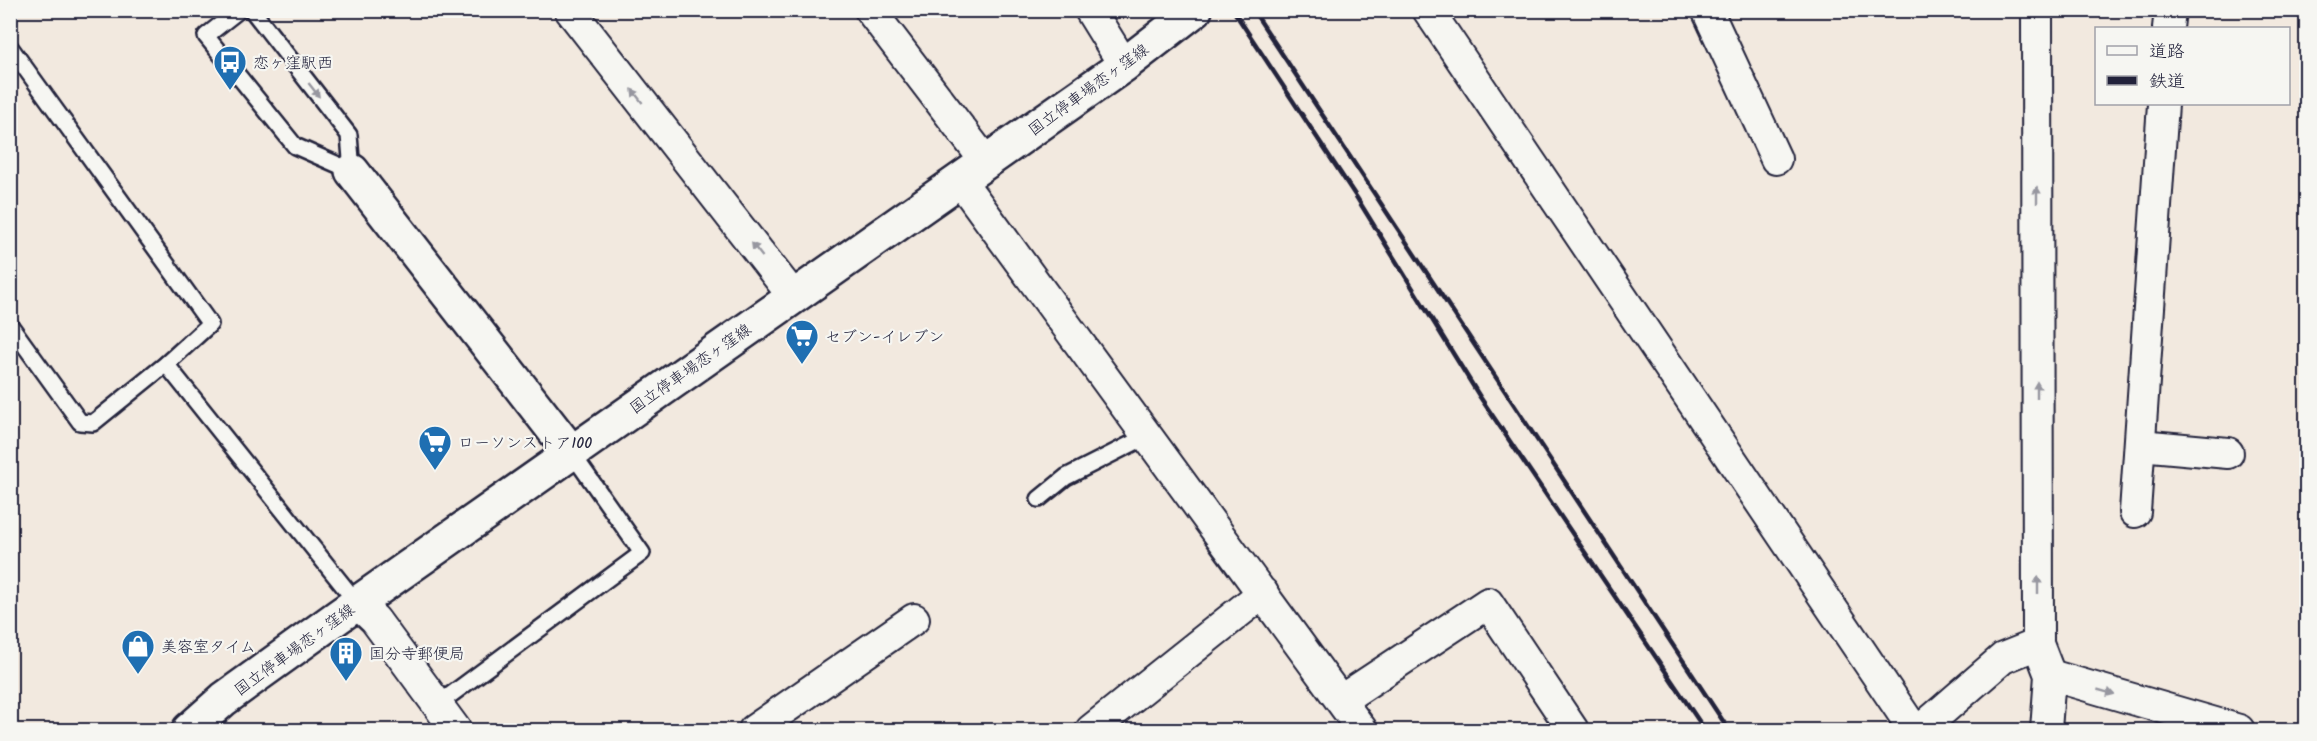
<svg xmlns="http://www.w3.org/2000/svg" width="2317" height="741" font-family="Kalam,'Klee One',sans-serif">
	<style>
		.lines { fill: none; stroke-linecap: round; stroke-linejoin: round }
		.lane-casing { stroke: #22223b; stroke-width: 20 }
		.street-casing { stroke: #22223b; stroke-width: 34 }
		.secondary-casing { stroke: #22223b; stroke-width: 38 }
		.lane { stroke: #f6f6f2; stroke-width: 15 }
		.street { stroke: #f6f6f2; stroke-width: 30 }
		.secondary { stroke: #f6f6f2; stroke-width: 33 }
		.rail { stroke: #22223b; stroke-width: 4.5 }
		.oneway { fill: #9797a0 }
		.labels { text-anchor: middle; stroke-width: 4.5; stroke-linejoin: round; paint-order: stroke }
		.poi-label { font-size: 16px; fill: #22223b; stroke: #f6f6f2; text-anchor: start }
		.street-label { font-size: 16px; fill: #22223b; stroke: #f6f6f2 }
	</style>
	<rect width="100%" height="100%" fill="#f2e9df"/>
	<filter id="ink" filterUnits="userSpaceOnUse"><feTurbulence type="fractalNoise" baseFrequency=".0167" numOctaves="2"/><feDisplacementMap in="SourceGraphic" scale="12" xChannelSelector="R" yChannelSelector="G"/><feConvolveMatrix kernelMatrix="1 2 1 2 8 2 1 2 1" color-interpolation-filters="sRGB"/></filter>
	<g filter="url(#ink)">
		<g class="lines">
			<defs>
				<g id="lane">
					<polyline points="239,10 206,36 295,146 352,171 349,135 252,10"/>
					<polyline points="10,47 210,324 166,364 93,423 80,422 10,325"/>
					<polyline points="166,364 357,603"/>
					<polyline points="1039,499 1066,477 1147,436"/>
					<polyline points="437,705 642,553 571,452"/>
				</g>
				<g id="street">
					<polyline points="570,10 793,296"/>
					<polyline points="870,10 986,162"/>
					<polyline points="1090,10 1124,65"/>
					<polyline points="1428,10 1914,730"/>
					<polyline points="1707,10 1776,159"/>
					<polyline points="2037,10 2038,644 2050,675 2046,730"/>
					<polyline points="2168,28 2170,10"/>
					<polyline points="960,180 1362,730"/>
					<polyline points="2140,445 2228,453"/>
					<polyline points="2135,512 2163,104"/>
					<polyline points="357,603 375,620 456,730"/>
					<polyline points="2050,675 2239,730"/>
					<polyline points="1341,700 1488,603 1573,730"/>
					<polyline points="754,730 914,619"/>
					<polyline points="1091,730 1263,593"/>
					<polyline points="1920,730 2003,658 2038,644"/>
				</g>
				<g id="secondary">
					<polyline points="352,171 571,452"/>
					<polyline points="189,730 224,699 339,616 1124,65 1195,10"/>
				</g>
			</defs>
			<use href="#lane" class="lane-casing"/>
			<use href="#street" class="street-casing"/>
			<use href="#secondary" class="secondary-casing"/>
			<use href="#lane" class="lane"/>
			<use href="#street" class="street"/>
			<use href="#secondary" class="secondary"/>
			<g class="rail">
				<polyline points="1233,10 1357,198 1480,397 1705,730"/>
				<polyline points="1253,10 1729,730"/>
			</g>
		</g>
		<defs><path id="oneway-solid" d="M-6-.8H1V-3.2L6.5 0L1 3.2V.8H-6Z" transform="scale(1.5)"/></defs>
		<g class="oneway">
			<use href="#oneway-solid" transform="translate(314 90) rotate(52)"/>
			<use href="#oneway-solid" transform="translate(637 96) rotate(-128)"/>
			<use href="#oneway-solid" transform="translate(2037 195) rotate(-90)"/>
			<use href="#oneway-solid" transform="translate(757 250) rotate(-128)"/>
			<use href="#oneway-solid" transform="translate(2037 390) rotate(-90)"/>
			<use href="#oneway-solid" transform="translate(2038 585) rotate(-90)"/>
			<use href="#oneway-solid" transform="translate(2106 692) rotate(16)"/>
		</g>
	</g>
	<defs>
		<symbol id="bus-pin" viewBox="-11 -11 22 30"><path d="M0 17L-7.5 6A9.5 9.5 0 1 1 7.5 6Z" fill="#1f6fb2" stroke="#f6f6f2"/><path d="M-5-6H5V4H4V6H2V4H-2V6H-4V4H-5ZM-3.5-4V0h7V-4ZM-3.5 1.2v1.5H-2V1.2ZM2 1.2v1.5H3.5V1.2Z" fill="#fff"/></symbol>
		<symbol id="supermarket-pin" viewBox="-11 -11 22 30"><path d="M0 17L-7.5 6A9.5 9.5 0 1 1 7.5 6Z" fill="#1f6fb2" stroke="#f6f6f2"/><path d="M-6-5.5h2.5l.6 2H6L4.5 2H-2.5L-4.4-4H-6ZM-1.5 3.2a1.3 1.3 0 1 0 .1 0ZM3 3.2a1.3 1.3 0 1 0 .1 0Z" fill="#fff"/></symbol>
		<symbol id="shop-pin" viewBox="-11 -11 22 30"><path d="M0 17L-7.5 6A9.5 9.5 0 1 1 7.5 6Z" fill="#1f6fb2" stroke="#f6f6f2"/><path d="M-5-2.5h2.3a2.7 3.5 0 0 1 5.4 0H5L5.5 6h-11ZM-1.5-2.5h3a1.5 2.3 0 0 0-3 0Z" fill="#fff"/></symbol>
		<symbol id="building-pin" viewBox="-11 -11 22 30"><path d="M0 17L-7.5 6A9.5 9.5 0 1 1 7.5 6Z" fill="#1f6fb2" stroke="#f6f6f2"/><path d="M-4-6H4V6H1V3H-1V6H-4ZM-2.5-4.3h1.7v1.8h-1.7ZM.8-4.3h1.7v1.8H.8ZM-2.5-1h1.7V.8h-1.7ZM.8-1h1.7V.8H.8Z" fill="#fff"/></symbol>
	</defs>
	<g fill-rule="evenodd">
		<use href="#bus-pin" x="211" y="43" width="38" height="52"/>
		<use href="#supermarket-pin" x="783" y="317" width="38" height="52"/>
		<use href="#supermarket-pin" x="416" y="423" width="38" height="52"/>
		<use href="#shop-pin" x="119" y="627" width="38" height="52"/>
		<use href="#building-pin" x="327" y="634" width="38" height="52"/>
	</g>
	<g class="labels">
		<g class="poi-label">
			<text x="253" y="68">恋ヶ窪駅西</text>
			<text x="825" y="342">セブン-イレブン</text>
			<text x="458" y="448">ローソンストア100</text>
			<text x="161" y="652">美容室タイム</text>
			<text x="369" y="659">国分寺郵便局</text>
		</g>
		<g class="street-label">
			<text transform="translate(1088 89) rotate(-36)" y="6">国立停車場恋ヶ窪線</text>
			<text transform="translate(690 368) rotate(-35)" y="6">国立停車場恋ヶ窪線</text>
			<text transform="translate(294 649) rotate(-36)" y="6">国立停車場恋ヶ窪線</text>
		</g>
	</g>
	<rect width="2317" height="741" fill="none" stroke="#f6f6f2" stroke-width="36"/>
	<rect x="18" y="18" width="2281" height="705" fill="none" stroke="#22223b" stroke-width="2" filter="url(#ink)"/>
	<rect x="2095" y="27" width="195" height="78" fill="#f6f6f2" stroke="#a1a1a9" stroke-width="1.5"/>
	<rect x="2107" y="46" width="30" height="9" fill="#f6f6f2" stroke="#a1a1a9" stroke-width="1.5"/>
	<text x="2149" y="57" font-size="18" fill="#22223b">道路</text>
	<rect x="2107" y="76" width="30" height="9" fill="#22223b" stroke="#a1a1a9" stroke-width="1.5"/>
	<text x="2149" y="87" font-size="18" fill="#22223b">鉄道</text>
</svg>
